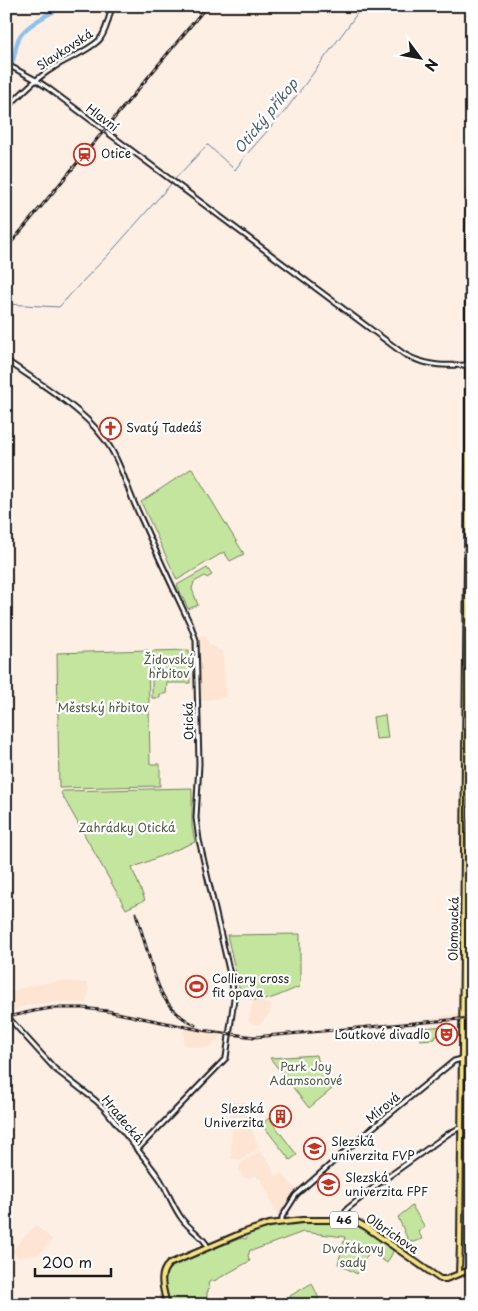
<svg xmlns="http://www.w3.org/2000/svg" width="478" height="1311" font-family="'Playpen Sans',sans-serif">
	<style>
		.built { fill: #fde4d3 }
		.green { fill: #c3e59e; stroke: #70805d }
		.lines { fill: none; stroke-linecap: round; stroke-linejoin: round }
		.stream { stroke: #5f7f98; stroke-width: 1 }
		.river { stroke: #8cc1ea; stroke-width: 4.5 }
		.secondary-casing { stroke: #1c1c1c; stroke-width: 7 }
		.primary-casing { stroke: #1c1c1c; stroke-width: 8 }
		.secondary { stroke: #fff; stroke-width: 3 }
		.primary { stroke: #f8e281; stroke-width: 4 }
		.rail-casing { stroke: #1c1c1c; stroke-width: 3 }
		.rail { stroke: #fff; stroke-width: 1; stroke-dasharray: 4; stroke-linecap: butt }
		.labels { text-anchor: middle; stroke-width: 4.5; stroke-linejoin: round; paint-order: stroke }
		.shield { fill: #fff; stroke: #606060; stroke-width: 1 }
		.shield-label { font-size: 11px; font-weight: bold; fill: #1c1c1c }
		.street-label { font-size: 12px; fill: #1c1c1c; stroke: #fff }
		.poi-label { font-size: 12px; fill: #1c1c1c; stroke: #fff; text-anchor: start }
		.park-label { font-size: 12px; fill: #4e5843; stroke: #fff }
		.water-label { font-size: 14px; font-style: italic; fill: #495e6e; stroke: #fff }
	</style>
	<rect width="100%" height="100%" fill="#feefe5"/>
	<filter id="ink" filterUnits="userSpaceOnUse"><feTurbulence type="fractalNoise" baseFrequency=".02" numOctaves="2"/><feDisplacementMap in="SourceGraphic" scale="10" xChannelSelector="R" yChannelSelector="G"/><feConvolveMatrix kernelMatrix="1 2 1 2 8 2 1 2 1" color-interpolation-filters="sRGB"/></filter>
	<g filter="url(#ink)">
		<g class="built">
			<polygon points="205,6 210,6 6,252 6,246"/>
			<polygon points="205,634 209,644 223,652 226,697 195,702 195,651 193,639"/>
			<polygon points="471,640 472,640 472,781 469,781"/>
			<polygon points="63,981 87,983 89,989 86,1003 56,1002 29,1005 7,1011 6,1010 6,994 19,989 37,984"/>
			<polygon points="253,1001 271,1004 270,1013 259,1025 248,1022"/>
			<polygon points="60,1006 79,1006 108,1009 222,1031 249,1035 267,1035 427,1020 472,1010 472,1021 427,1024 267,1038 248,1039 222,1035 212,1046 202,1048 184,1045 184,1028 88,1010 52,1010 33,1013 6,1020 6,1016 21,1012 42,1007"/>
			<polygon points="229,1102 246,1102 246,1115 253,1115 253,1118 248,1119 249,1123 259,1148 239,1161 238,1159 231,1159 232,1126 230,1126 230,1122 229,1122"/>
			<polygon points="259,1151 269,1162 276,1176 282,1173 297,1191 293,1195 280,1214 278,1216 268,1198 270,1196 260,1178 258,1179 256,1175 248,1179 242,1177 239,1169 240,1164"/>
			<polygon points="36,1225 52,1240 39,1254 20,1258 12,1252 22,1239"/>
		</g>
		<g class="green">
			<polygon points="192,468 244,554 230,561 224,552 177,580 141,502"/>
			<polygon points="207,568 212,575 207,578 205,576 194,582 192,589 198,605 188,609 177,585"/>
			<polygon points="148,650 150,764 160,764 160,786 59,788 57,653"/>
			<polygon points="189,650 190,683 167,683 166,694 160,694 160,698 152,698 152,651"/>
			<polygon points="385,715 388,738 376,739 373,717"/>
			<polygon points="192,788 192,827 195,842 132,868 145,900 126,909 61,793 63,791"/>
			<path d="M300,934V981L299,987C288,991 266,1003 255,1000C249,999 245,994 240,991L227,935Z"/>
			<polygon points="449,1026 449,1030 443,1031 441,1035 436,1036 435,1039 420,1040 420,1028"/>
			<polygon points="316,1055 332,1089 309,1108 270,1058"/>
			<polygon points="269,1118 297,1155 290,1160 262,1124"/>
			<polygon points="412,1206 425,1227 418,1232 423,1239 413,1242 408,1240 398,1217"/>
			<path d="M299,1222L355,1225L360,1227L393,1250V1252L387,1263L361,1245V1246L369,1252L357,1274L338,1264L345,1237L303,1232L254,1250H250L248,1256L250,1261L214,1281L213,1280L209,1282L208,1285L210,1288L208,1289V1292H207V1305H170C169,1297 163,1281 165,1274C169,1263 229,1243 242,1238L246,1239L249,1233L286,1224Z"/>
			<path d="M312,1283L319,1299C308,1305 298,1310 290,1296Z"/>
		</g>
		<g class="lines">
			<g class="stream">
				<polyline points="174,180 207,145 208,145 235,170 246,155 285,111 349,25 362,6"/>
				<polyline points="82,282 110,253 171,184"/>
				<polyline points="6,304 59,307 80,284"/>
			</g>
			<path class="river" d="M6,73C15,63 14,51 18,40C23,26 52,12 65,6"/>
			<defs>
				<g id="secondary">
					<path d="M6,64L36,80L48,88L404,354C425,366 444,366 467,365"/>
					<path d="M6,109C21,94 35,79 53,68C66,59 91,50 100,39C107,30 109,17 112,6"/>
					<path d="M6,360C37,382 79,406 102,436C118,455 125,482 135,505C153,545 172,586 191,626L196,640L199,764L196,818L199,840L232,983L234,999L226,1058L137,1150"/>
					<path d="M6,1015L55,1069L95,1100L105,1109C123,1132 143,1155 160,1179C168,1192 173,1207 182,1219C190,1230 203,1236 208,1247"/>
					<polyline points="342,1220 347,1209 378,1184 448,1134 461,1127"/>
					<polyline points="282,1222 282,1217 296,1195 359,1139 454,1061 462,1059"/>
				</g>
				<g id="primary">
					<polyline points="459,1274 460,1243 468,464 468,238 469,198 472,166"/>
					<path d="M167,1305C164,1291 157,1275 169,1264L242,1233L269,1224L302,1220H342L357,1222L366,1227L440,1279H446L472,1269"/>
				</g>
			</defs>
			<use href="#secondary" class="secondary-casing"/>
			<use href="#primary" class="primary-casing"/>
			<use href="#secondary" class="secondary"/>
			<use href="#primary" class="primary"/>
			<defs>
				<g id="rail">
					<polyline points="6,249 207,6"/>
					<path d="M136,913C140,928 145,942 149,957C158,988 164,1010 195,1025"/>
					<polyline points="12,1016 34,1011 52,1008 83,1008 107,1011 201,1030 254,1037 472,1018"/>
				</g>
			</defs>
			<use href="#rail" class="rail-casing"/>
			<use href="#rail" class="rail"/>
		</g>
	</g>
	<defs>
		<symbol id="station-ring" viewBox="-11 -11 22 22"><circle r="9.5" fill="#fff" stroke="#c8321e" stroke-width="1.5"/><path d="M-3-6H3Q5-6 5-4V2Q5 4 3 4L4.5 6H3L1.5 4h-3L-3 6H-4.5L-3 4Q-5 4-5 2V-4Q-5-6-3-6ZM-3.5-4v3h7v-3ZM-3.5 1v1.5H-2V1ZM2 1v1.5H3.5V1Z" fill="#c8321e"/></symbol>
		<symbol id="church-ring" viewBox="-11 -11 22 22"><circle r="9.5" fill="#fff" stroke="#c8321e" stroke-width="1.5"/><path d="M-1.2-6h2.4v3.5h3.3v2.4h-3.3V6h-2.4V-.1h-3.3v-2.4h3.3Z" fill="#c8321e"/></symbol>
		<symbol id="stadium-ring" viewBox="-11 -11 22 22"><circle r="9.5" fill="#fff" stroke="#c8321e" stroke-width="1.5"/><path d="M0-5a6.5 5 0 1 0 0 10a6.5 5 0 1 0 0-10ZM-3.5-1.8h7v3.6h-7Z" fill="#c8321e"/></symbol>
		<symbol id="theatre-ring" viewBox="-11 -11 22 22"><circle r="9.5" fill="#fff" stroke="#c8321e" stroke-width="1.5"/><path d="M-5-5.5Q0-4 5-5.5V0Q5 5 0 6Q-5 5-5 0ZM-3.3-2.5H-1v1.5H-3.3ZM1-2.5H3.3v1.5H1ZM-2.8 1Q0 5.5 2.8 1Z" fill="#c8321e"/></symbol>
		<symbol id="building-ring" viewBox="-11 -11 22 22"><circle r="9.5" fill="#fff" stroke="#c8321e" stroke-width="1.5"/><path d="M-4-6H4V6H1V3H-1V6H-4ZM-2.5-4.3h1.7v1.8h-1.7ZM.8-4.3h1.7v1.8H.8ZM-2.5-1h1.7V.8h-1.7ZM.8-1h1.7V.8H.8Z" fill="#c8321e"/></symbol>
		<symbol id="university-ring" viewBox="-11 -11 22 22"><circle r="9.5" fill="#fff" stroke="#c8321e" stroke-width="1.5"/><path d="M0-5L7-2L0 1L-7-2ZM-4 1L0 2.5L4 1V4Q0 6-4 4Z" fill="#c8321e"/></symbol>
	</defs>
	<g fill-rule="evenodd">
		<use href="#station-ring" x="72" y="142" width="25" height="25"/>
		<use href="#church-ring" x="98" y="416" width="25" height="25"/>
		<use href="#stadium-ring" x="184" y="974" width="25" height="25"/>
		<use href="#theatre-ring" x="434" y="1022" width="25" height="25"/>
		<use href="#building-ring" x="268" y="1104" width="25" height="25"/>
		<use href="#university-ring" x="302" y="1136" width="25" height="25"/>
		<use href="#university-ring" x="316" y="1172" width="25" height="25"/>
	</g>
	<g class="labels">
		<rect class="shield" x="330" y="1211.5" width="28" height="17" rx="4"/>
		<g class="shield-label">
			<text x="344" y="1224">46</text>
		</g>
		<g class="street-label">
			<text transform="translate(65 50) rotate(-33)" y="4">Slavkovská</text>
			<text transform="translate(102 118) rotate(37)" y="4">Hlavní</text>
			<text transform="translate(189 721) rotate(-91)" y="4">Otická</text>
			<text transform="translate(454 929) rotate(-89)" y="4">Olomoucká</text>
			<text transform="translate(383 1108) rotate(-40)" y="4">Mírová</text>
			<text transform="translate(122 1119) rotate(50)" y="4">Hradecká</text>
			<text transform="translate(392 1234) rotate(34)" y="4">Olbrichova</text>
		</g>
		<g class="poi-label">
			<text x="101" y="158">Otice</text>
			<text x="126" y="432">Svatý Tadeáš</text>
			<text x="212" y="983">Colliery cross<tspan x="212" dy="14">fit opava</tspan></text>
			<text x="430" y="1039" text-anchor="end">Loutkové divadlo</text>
			<text x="264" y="1113" text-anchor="end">Slezská<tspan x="264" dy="14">Univerzita</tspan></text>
			<text x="331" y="1146">Slezská<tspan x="331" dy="14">univerzita FVP</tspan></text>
			<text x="345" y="1182">Slezská<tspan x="345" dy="14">univerzita FPF</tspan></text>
		</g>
		<g class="park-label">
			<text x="169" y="664">Židovský<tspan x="169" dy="14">hřbitov</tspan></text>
			<text x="103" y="712">Městský hřbitov</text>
			<text x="127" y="832">Zahrádky Otická</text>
			<text x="306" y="1071">Park Joy<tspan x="306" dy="14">Adamsonové</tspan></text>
			<text x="353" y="1253">Dvořákovy<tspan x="353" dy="14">sady</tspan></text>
		</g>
		<g class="water-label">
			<text transform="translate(266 116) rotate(-51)" y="5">Otický příkop</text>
		</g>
	</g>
	<rect width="478" height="1311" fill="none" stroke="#fff" stroke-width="25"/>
	<rect x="12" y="12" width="453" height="1286" fill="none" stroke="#1c1c1c" stroke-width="2" filter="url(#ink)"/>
	<g transform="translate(420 58) rotate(122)" stroke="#ffffff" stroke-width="4" paint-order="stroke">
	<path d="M0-4L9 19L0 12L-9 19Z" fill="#1c1c1c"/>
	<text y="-8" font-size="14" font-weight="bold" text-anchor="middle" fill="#1c1c1c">N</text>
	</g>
	<path d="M35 1268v8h76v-8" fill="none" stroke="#1c1c1c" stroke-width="2.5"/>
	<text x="42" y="1268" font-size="15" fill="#1c1c1c" stroke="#ffffff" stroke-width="4" paint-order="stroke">200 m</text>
</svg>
